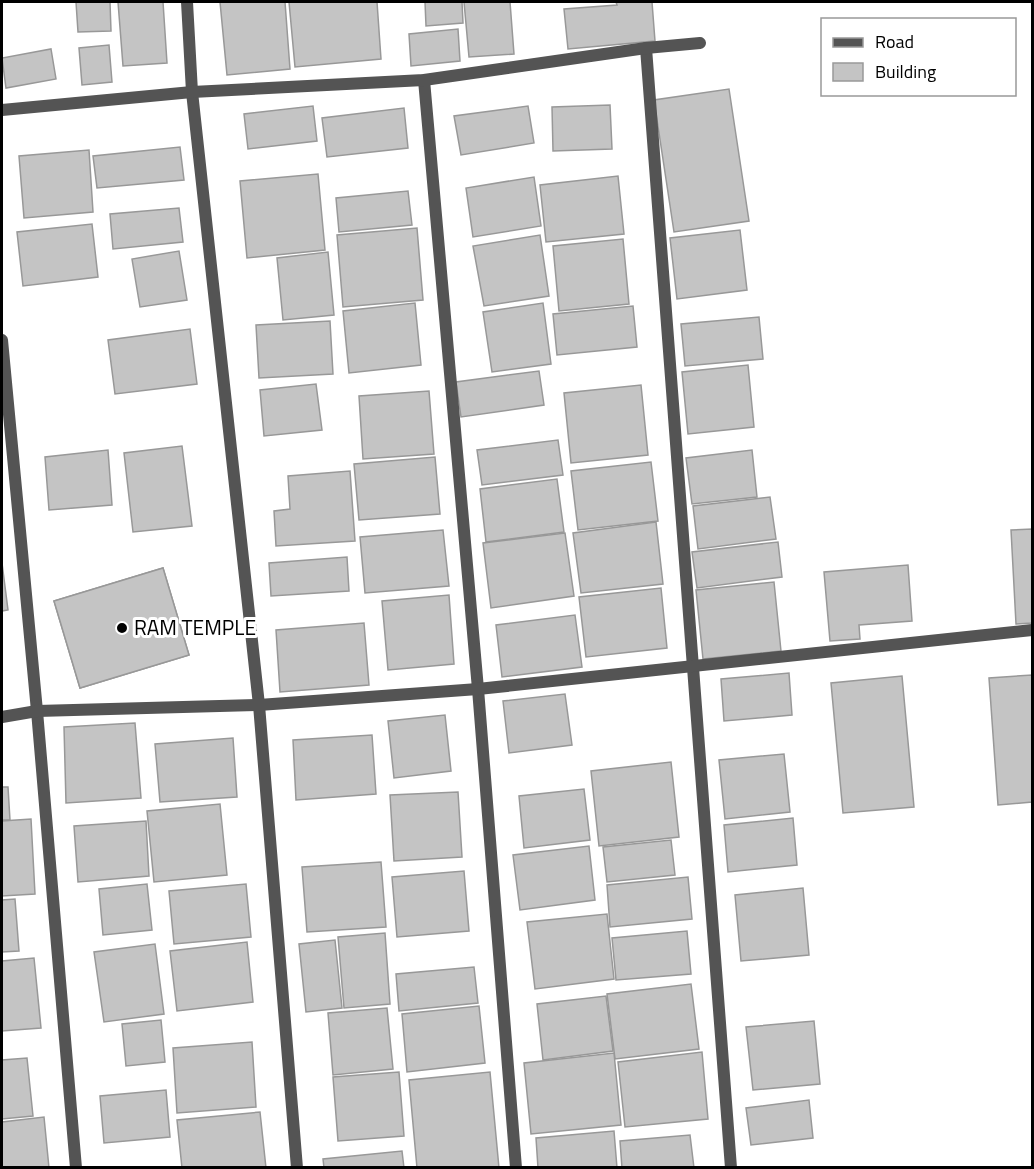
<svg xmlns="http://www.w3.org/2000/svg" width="1034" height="1169" font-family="'Titillium Web',sans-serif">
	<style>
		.building { fill: #c4c4c4; stroke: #989898; stroke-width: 1.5 }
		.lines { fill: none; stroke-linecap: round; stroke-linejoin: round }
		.minor { stroke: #545454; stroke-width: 12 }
		.poi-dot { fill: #000; stroke: #fff; stroke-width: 2 }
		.labels { text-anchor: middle; stroke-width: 6; stroke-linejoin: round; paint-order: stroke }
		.poi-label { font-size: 21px; fill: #000; stroke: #fff; text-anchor: start }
	</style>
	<rect width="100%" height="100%" fill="#fff"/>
	<g class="building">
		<polygon points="76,2 110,2 111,31 78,32"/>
		<polygon points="118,2 163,2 167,63 123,66"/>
		<polygon points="220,2 285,2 290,69 227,75"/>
		<polygon points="289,2 377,2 381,59 295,67"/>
		<polygon points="425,2 462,2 463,23 426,26"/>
		<polygon points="464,2 510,2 514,54 469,57"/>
		<polygon points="616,2 652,2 655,41 568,49 564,9 617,5"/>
		<polygon points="458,29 460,61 411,66 409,34"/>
		<polygon points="109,45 112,82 82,85 79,48"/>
		<polygon points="51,49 56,79 6,88 2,58"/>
		<polygon points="729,89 749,221 674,232 654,100"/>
		<polygon points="610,105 612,149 553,151 552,107"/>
		<polygon points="313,106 317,141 248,149 244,114"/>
		<polygon points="528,106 534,143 461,155 454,116"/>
		<polygon points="404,108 408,148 327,157 322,118"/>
		<polygon points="180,147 184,180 97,188 93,156"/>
		<polygon points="89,150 93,212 24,218 19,156"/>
		<polygon points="318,174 325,250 247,258 240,181"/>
		<polygon points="618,176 624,234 546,242 540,185"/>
		<polygon points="534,177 541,226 473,237 466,188"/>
		<polygon points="408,191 412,225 339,232 336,198"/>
		<polygon points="179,208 183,242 113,249 110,214"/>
		<polygon points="92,224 98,277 23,286 17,232"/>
		<polygon points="417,228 423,300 343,307 337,235"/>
		<polygon points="740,230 747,290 677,299 670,238"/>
		<polygon points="540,235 549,296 484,306 473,246"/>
		<polygon points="623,239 629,304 559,311 553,246"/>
		<polygon points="179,251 187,300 140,307 132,259"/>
		<polygon points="328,252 334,315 283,320 277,258"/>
		<polygon points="415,303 421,365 349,373 343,311"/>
		<polygon points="543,303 551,364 492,372 483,312"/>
		<polygon points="633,306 637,347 557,355 553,314"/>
		<polygon points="759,317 763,359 685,366 681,324"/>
		<polygon points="330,321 333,374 259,378 256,325"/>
		<polygon points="190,329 197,384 115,394 108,340"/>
		<polygon points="748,365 754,427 688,434 682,372"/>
		<polygon points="539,371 544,405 461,417 456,382"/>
		<polygon points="316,384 322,430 264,436 260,390"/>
		<polygon points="641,385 648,455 571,463 564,393"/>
		<polygon points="429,391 434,454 363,459 359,396"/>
		<polygon points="558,440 563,475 482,485 477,450"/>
		<polygon points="182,446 192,526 133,532 124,453"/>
		<polygon points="108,450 112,505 49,510 45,457"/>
		<polygon points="752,450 757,497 692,504 686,458"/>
		<polygon points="435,457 440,514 359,520 354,464"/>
		<polygon points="651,462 658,521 578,530 571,471"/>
		<polygon points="350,471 355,541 276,546 274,511 290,509 288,476"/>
		<polygon points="557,479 564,532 486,542 480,489"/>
		<polygon points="770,497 776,539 698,549 693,506"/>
		<polygon points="656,522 663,584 581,593 573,533"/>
		<polygon points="1032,529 1032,623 1016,624 1011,530"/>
		<polygon points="443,530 449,586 365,593 360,537"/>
		<polygon points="565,533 574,596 491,608 483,543"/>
		<polygon points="778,542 782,577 697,588 692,552"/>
		<polygon points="347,557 349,591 271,596 269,563"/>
		<polygon points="2,563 8,610 2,611"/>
		<polygon points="908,565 912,621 859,625 860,639 830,641 824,572"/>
		<polygon points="163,568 189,655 80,688 54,601"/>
		<polygon points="163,568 189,655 80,688 54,601"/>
		<polygon points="774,582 781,651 703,659 696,590"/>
		<polygon points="661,588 667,648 586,657 579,597"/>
		<polygon points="449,595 454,664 388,670 382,601"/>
		<polygon points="575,615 582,667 502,677 496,625"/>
		<polygon points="364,623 369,685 280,692 276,630"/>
		<polygon points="789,673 792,715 724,721 721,679"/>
		<polygon points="1032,675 1032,802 998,805 989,678"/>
		<polygon points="902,676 914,807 843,813 831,683"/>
		<polygon points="565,694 572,745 509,753 503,701"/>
		<polygon points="445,715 451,771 394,778 388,721"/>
		<polygon points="135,723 141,798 66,803 64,727"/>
		<polygon points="372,735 376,794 296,800 293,740"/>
		<polygon points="233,738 237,797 160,802 155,744"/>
		<polygon points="784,754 790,812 725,819 719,760"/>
		<polygon points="671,762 679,837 599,846 591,771"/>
		<polygon points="2,787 8,787 10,820 2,820"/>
		<polygon points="584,789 590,840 524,848 519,796"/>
		<polygon points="458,792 462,857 394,861 390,795"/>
		<polygon points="220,804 227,875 154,882 147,811"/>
		<polygon points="793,818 797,865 728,872 724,825"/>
		<polygon points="31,819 35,894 2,896 2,821"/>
		<polygon points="146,821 149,876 78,882 74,826"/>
		<polygon points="671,840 675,875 607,882 603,847"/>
		<polygon points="589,846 595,900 520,910 513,855"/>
		<polygon points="381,862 386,927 307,932 302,867"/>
		<polygon points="464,871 469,931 397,937 392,877"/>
		<polygon points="688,877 692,919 610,927 607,885"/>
		<polygon points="147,884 152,930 103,935 99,889"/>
		<polygon points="246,884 251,937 174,944 169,891"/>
		<polygon points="803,888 809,955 741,961 735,895"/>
		<polygon points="15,899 19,951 2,952 2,900"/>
		<polygon points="607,914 614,979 535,989 527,922"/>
		<polygon points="687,931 691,974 616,980 612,938"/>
		<polygon points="385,933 390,1004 344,1008 338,937"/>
		<polygon points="335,940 342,1008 306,1012 299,944"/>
		<polygon points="247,942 253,1002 177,1011 170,951"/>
		<polygon points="155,944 164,1014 104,1022 94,952"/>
		<polygon points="34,958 41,1028 2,1031 2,961"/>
		<polygon points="474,967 478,1003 399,1011 396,974"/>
		<polygon points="691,984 699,1049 615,1059 607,994"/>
		<polygon points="606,996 613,1051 543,1060 537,1004"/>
		<polygon points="479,1006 485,1063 407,1072 402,1014"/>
		<polygon points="387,1008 393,1069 333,1075 328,1013"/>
		<polygon points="161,1020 165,1062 126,1066 122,1024"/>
		<polygon points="814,1021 820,1084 753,1090 746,1027"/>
		<polygon points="252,1042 256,1107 177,1113 173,1048"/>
		<polygon points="702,1052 708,1119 625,1127 618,1062"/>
		<polygon points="614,1053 621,1125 531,1134 524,1063"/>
		<polygon points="27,1058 33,1116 2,1119 2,1060"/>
		<polygon points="399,1072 404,1136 338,1141 333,1077"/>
		<polygon points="490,1072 499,1168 417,1168 409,1080"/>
		<polygon points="166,1090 170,1137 104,1143 100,1096"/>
		<polygon points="809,1100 813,1138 751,1145 746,1108"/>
		<polygon points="260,1112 266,1168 182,1168 177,1120"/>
		<polygon points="44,1117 49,1168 2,1168 2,1122"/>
		<polygon points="614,1131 617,1168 538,1168 536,1138"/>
		<polygon points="690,1135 694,1168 622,1168 620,1141"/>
		<polygon points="402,1151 404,1168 324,1168 323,1159"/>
	</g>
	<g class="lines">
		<g class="minor">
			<polyline points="187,2 192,92 259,705 297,1168"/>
			<polyline points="646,48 731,1168"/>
			<polyline points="424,80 478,689 516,1168"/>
			<polyline points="2,110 192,92 424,80 646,48 700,43"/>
			<polyline points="2,340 37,711 76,1168"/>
			<polyline points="2,717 37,711 259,705 478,689 1032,630"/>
		</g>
	</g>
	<circle class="poi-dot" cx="122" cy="628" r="6"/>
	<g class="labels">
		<g class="poi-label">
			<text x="134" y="635">RAM TEMPLE</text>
		</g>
	</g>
	<rect width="1034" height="1169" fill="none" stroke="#000000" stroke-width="6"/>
	<rect x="821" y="18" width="195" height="78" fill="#ffffff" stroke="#999999" stroke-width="1.5"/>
	<rect x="833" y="38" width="30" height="9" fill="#545454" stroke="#999999" stroke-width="1.5"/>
	<text x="875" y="48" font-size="18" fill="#000000">Road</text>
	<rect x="833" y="63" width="30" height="18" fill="#c4c4c4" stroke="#999999" stroke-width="1.5"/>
	<text x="875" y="78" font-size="18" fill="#000000">Building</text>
</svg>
